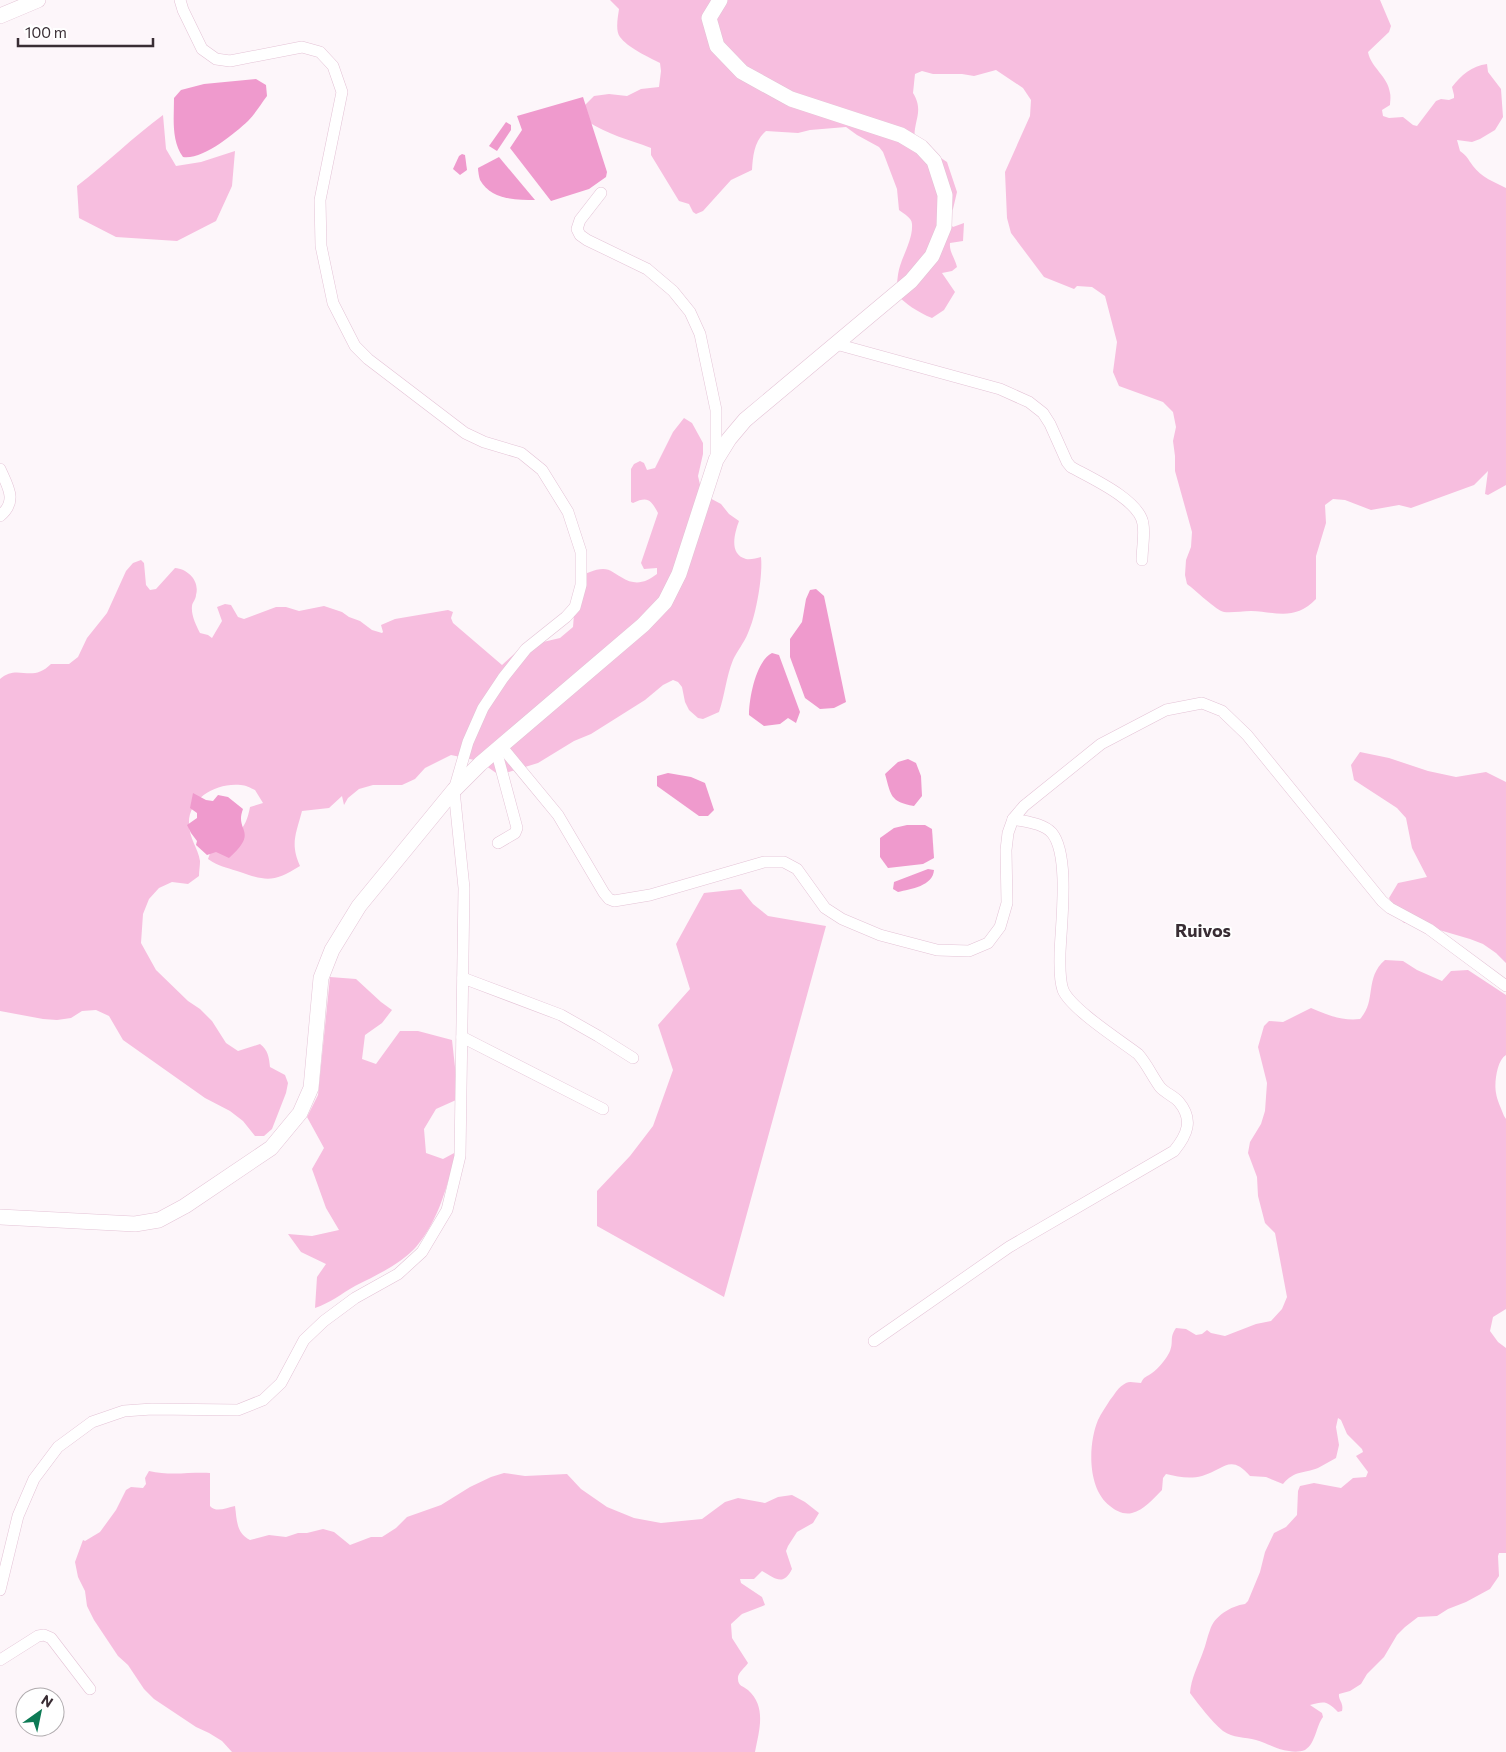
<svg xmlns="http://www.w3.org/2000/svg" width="1506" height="1752" font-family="Commissioner,sans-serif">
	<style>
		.green { fill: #f7bedf }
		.water { fill: #ef9acd }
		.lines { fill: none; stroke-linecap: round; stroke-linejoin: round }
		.street-casing { stroke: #e4c3d6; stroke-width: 12 }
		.secondary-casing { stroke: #e4c3d6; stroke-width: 16 }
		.street { stroke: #fff; stroke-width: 11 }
		.secondary { stroke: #fff; stroke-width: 15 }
		.labels { text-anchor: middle; stroke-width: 4; stroke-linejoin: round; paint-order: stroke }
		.district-label { font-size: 18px; font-weight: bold; fill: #392d34; stroke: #fff }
	</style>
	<rect width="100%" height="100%" fill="#fdf6fa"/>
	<g class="green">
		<path d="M610,0H1380L1391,26L1389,32L1368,52C1371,68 1388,76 1390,93C1391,97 1390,102 1390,105L1382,110L1383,116L1389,118L1403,117L1413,125L1417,126L1436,101L1441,99L1449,100L1454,98V95L1452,87C1461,75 1472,66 1487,64L1488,72L1501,89L1503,117L1495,130L1480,139L1472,142L1457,140L1460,151C1468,157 1467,158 1473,166C1481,177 1494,182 1506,188V485L1488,495L1485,494L1488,471L1474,485L1411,508L1399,505L1371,510L1345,500L1333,499L1325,505L1326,523L1316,556V599C1295,621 1277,612 1251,611C1242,611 1232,613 1224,612C1217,611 1194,589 1187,584L1185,575L1186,560L1191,547L1192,532L1175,471V456L1173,441L1176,427L1173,412L1163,402L1119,386L1113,372L1117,342L1105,296L1092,287L1077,286L1074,289L1044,277L1011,233L1007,218L1005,172L1030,116L1031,100L1023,88L996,70L974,76L962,74H933L922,71L915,74L913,93C925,112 912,122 915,141L947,162L957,192L953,209L946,216V219L953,227L964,223L963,241L950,243C949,252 955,258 957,267L952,271L942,273L955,292L944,310L932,318C917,312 906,304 895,293C898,282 897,275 900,266C904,253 913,238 912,224C912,218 904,214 899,210L897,189L883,152L879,147L857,135L846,127L810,130L798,133L766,131C754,141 753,156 752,170L731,180L703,211L696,214L693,212L689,204L679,201L651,155V148C628,139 608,135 587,121L584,106L594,96L609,94L627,96L641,89L659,87L661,71L660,63C648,57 627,47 620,37C615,30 618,17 619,9Z"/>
		<path d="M163,115L166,149L176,166L201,162L235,151L232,186L216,221L177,241L116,237L79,218L77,186C107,163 133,137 163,115Z"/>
		<path d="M684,418L692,423L703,443V454L698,476L701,489L706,496L721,504L729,514L739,521C735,532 728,554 746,559C750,560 757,558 761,557C763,576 756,616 748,633C744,643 737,651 733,660C726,677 725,695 719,712L703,719L698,718L689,710L685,702L682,687L678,682L673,680L663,685L645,700L591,734L574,741L538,763L499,775L479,761L451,755L425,768L415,779L402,785H373L359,789L348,798L344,805L342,796L329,808L302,811C296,834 290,844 300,866C273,883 266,881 237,871C225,867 220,867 208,859L213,845C236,834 245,834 250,807L263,803L255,790C251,788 245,785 241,785C217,782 188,798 189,824C189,838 198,848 200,861C200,866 199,871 199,876L188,884L172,882L159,888L149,899L143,914L141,943L156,970L188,1001L200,1009L212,1021L226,1043L238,1051L260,1044C268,1050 269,1057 270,1067L285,1075L288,1083L286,1093L272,1129L264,1136H255L243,1121L230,1111L205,1098L123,1040L109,1016L96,1010L82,1011L71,1018L57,1020L43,1019L0,1011V679C18,663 31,684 51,664H69L78,657L87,638L107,613L126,571L133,563L141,560L144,563L146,585L150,590L156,589L175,568C188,569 200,581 196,595C196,599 192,603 192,606C191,615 196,625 200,633L208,635L212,638L222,621L217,607L225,604L231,605L238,617L244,619L276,607H286L299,611L324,606L342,612L349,617L360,621L372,630L382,633L383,632L381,625L395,619L448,610L453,612L451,618L453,623L502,665L522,647L560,638L573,627L577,577C585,574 595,569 603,569C611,569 615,574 621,577C635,586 645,583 657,574V568L644,569L641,563L658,513C651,500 648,496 633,503L631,502V469L634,464L640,461L644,463L647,470L655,468L673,432Z"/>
		<polygon points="1360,752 1389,758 1428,771 1456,777 1486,772 1506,782 1506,963 1496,953 1483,944 1470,939 1429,927 1417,922 1404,923 1398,916 1389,898 1398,883 1427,877 1412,848 1406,818 1397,808 1354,780 1351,765"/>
		<polygon points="741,889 753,904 768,916 826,926 724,1297 597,1226 597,1191 630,1156 653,1126 673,1070 658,1025 690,989 676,944 704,893"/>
		<path d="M1385,960L1403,961L1417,970L1442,981L1451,971L1468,970L1506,995V1055C1497,1060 1494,1083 1496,1093C1497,1100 1501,1108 1504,1116L1506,1119V1309L1493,1317L1490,1331L1498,1342L1506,1348V1553H1499L1498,1556L1499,1576L1490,1589L1466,1602L1448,1609L1437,1616L1418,1617L1405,1627L1397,1635L1384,1657L1367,1674L1361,1684L1350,1691L1339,1694C1338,1700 1344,1703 1342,1711L1338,1712C1327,1701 1325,1701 1310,1705L1322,1713L1323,1717C1316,1726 1316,1743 1305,1750C1300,1752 1294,1752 1289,1751C1278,1750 1267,1743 1256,1740C1245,1737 1233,1738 1223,1731C1210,1720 1200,1706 1190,1693C1191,1678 1198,1666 1203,1652C1206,1645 1207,1637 1210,1630C1214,1616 1231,1606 1245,1604L1248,1601L1260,1572L1265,1552L1274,1533L1286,1527L1297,1515L1298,1491L1300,1486L1314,1483L1341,1488L1353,1478L1366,1477L1368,1472L1356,1456L1363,1452L1362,1449L1347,1434L1341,1420L1338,1418L1336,1427L1339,1445L1336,1458C1330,1461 1324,1465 1318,1468C1303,1474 1295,1470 1283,1484L1266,1477L1250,1476C1230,1453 1224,1470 1202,1476C1190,1479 1178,1477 1166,1474L1163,1478L1162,1490C1153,1499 1144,1510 1132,1513C1124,1515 1116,1511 1110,1506C1087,1489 1088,1444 1098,1420C1101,1413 1106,1407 1110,1400C1115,1394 1118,1387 1126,1383C1130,1381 1136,1383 1141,1383C1144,1376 1147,1377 1152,1373C1159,1368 1167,1358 1170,1351C1174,1341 1169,1338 1176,1328L1186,1329L1196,1335L1202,1334L1207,1330L1211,1333L1225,1336L1256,1324L1271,1321L1282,1309L1287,1297L1275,1233L1265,1223L1258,1196L1257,1177L1248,1153L1250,1142L1261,1124L1265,1111L1267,1083L1258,1047L1264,1026L1269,1021L1283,1022L1311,1008C1327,1015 1342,1021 1360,1019C1377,1001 1364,978 1385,960Z"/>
		<path d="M330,977L356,979L381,1002L392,1010L382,1023L365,1035L362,1059L376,1064L400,1031H418L452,1040L457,1085L456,1100L436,1109L424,1129L426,1153L443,1159L456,1152C447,1186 439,1220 416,1247C401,1264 375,1276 355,1286C341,1294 330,1303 315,1308L317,1277L326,1264L301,1252L288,1234L312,1236L339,1230L326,1208L312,1169L324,1148L307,1117L318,1095Z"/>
		<path d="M149,1471C170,1476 189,1472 210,1473V1506C216,1513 226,1508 235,1506C237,1520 236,1533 250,1540L269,1535L286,1537L298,1533H307L323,1529L334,1532L350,1545L371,1537H382L396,1528L407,1517L441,1505L470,1487L491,1477L504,1473L525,1476L567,1474L581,1489L607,1507L634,1518L661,1523L702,1519L725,1502L738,1498L765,1503L778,1497L792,1495L805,1502L819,1513L813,1523L797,1532L788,1546L786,1551L792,1569C783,1587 775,1578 762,1571L754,1579H740L741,1583L762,1597L765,1605L742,1614L731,1624L732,1638L748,1663C745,1668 737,1673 738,1679C738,1686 743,1686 748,1690C767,1707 759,1731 755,1752H232L222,1741L209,1733L196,1727L154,1699L144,1689L128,1665L118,1656L94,1620L87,1606L85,1591L78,1577L75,1562L83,1540L85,1541L100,1532L116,1510L126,1490L131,1487L143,1488L146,1484L145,1478Z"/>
	</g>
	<g class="water">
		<path d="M256,79L266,85L267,96C261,104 255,114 248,121C234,134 203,160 183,157C171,140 174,118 174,98L181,90L204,84Z"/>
		<polygon points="583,97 607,172 606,177 589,189 551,201 510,148 522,130 517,116"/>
		<polygon points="506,122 511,125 511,130 497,151 489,146"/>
		<polygon points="462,154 465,155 467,170 460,175 453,169 459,156"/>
		<path d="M499,157L535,200C516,200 491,200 480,180C479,177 478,171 478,168Z"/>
		<polygon points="816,589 824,596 846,702 834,708 820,709 805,698 790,657 790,639 802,622 806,599 810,590"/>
		<path d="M772,653L779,655L800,712L796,723L788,718L780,724L764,726L749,715C749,698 756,661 772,653Z"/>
		<path d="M908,759L916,763L921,776L922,796L914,806C890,802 891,795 885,774L898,762Z"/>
		<polygon points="668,773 691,777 705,783 714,810 708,816 699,816 657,786 657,776"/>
		<path d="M193,793L206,800L213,801L218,795L228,797L243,809C234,832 260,830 229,858L216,852L207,855L196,845L197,841L191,833L187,825L197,818V813L190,808Z"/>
		<polygon points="907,825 925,825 932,829 934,858 923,864 888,868 880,857 880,838 894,828"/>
		<path d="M928,869L934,870C933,886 911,889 898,892L893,889L894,882Z"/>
	</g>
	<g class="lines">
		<defs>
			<g id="street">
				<polyline points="601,193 580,220 577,229 580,235 587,240 647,269 673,291 690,312 700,334 716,410 716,458"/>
				<path d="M836,344L1000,389L1029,402L1043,413L1050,424L1067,462L1071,467C1091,478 1140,500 1143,524C1145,535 1142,549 1142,560"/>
				<path d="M0,469C8,487 18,501 0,516"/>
				<polyline points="501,746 558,815 604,893 609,899 614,901 650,895 764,862 784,862 797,869 825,908 842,919 880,935 937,950 969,951 988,943 1000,927 1007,903 1006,850 1008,833 1013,819 1024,806 1101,744 1166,710 1202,703 1222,711 1247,735 1382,901 1390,908 1429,929 1506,986"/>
				<polyline points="496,750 517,828 515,833 498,843"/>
				<polyline points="463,978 561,1015 598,1036 633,1058"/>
				<polyline points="462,1037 603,1109"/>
				<path d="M874,1341L1009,1247L1174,1151C1187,1135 1194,1120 1179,1102C1174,1096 1165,1093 1160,1087C1152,1076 1147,1064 1138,1054C1121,1041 1071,1009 1063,990C1059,979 1060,965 1060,953C1061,924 1070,855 1052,833C1043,823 1026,822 1013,819"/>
				<polyline points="0,1590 18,1516 34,1479 58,1447 92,1422 124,1411 152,1409 238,1410 263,1400 281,1383 304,1340 324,1321 355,1298 398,1274 422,1252 447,1210 460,1156 464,888 454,790 468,742 483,708 503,678 526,649 566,617 575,607 581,585 581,552 568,512 542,470 521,453 484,442 465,433 368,359 355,346 333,303 321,246 320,200 342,92 333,66 320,52 302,47 230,61 216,59 202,49 183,10 180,0"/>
				<polyline points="0,1660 38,1636 44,1635 51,1638 90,1689"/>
			</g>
			<g id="secondary">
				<polyline points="0,16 38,0"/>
				<polyline points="0,1217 135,1224 159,1220 185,1206 271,1148 300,1113 311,1088 321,978 332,950 359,906 454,790 480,764 643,625 665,602 679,574 716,460 729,439 745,420 911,281 932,256 944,227 945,195 934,161 921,147 901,135 791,99 742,72 717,46 709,18 720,0"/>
			</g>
		</defs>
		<use href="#street" class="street-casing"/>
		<use href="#secondary" class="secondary-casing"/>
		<use href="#street" class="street"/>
		<use href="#secondary" class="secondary"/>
	</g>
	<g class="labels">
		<g class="district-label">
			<text x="1203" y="937">Ruivos</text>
		</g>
	</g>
	<g transform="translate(40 1712) rotate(33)"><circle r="24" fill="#ffffff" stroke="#b0abae"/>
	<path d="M0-4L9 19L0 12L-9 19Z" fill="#0d7a55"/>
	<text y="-8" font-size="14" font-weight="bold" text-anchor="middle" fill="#392d34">N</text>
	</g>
	<path d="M18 38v8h135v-8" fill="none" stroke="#392d34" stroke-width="2.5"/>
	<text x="25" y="38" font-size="15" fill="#392d34" stroke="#ffffff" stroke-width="4" paint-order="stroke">100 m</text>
</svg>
